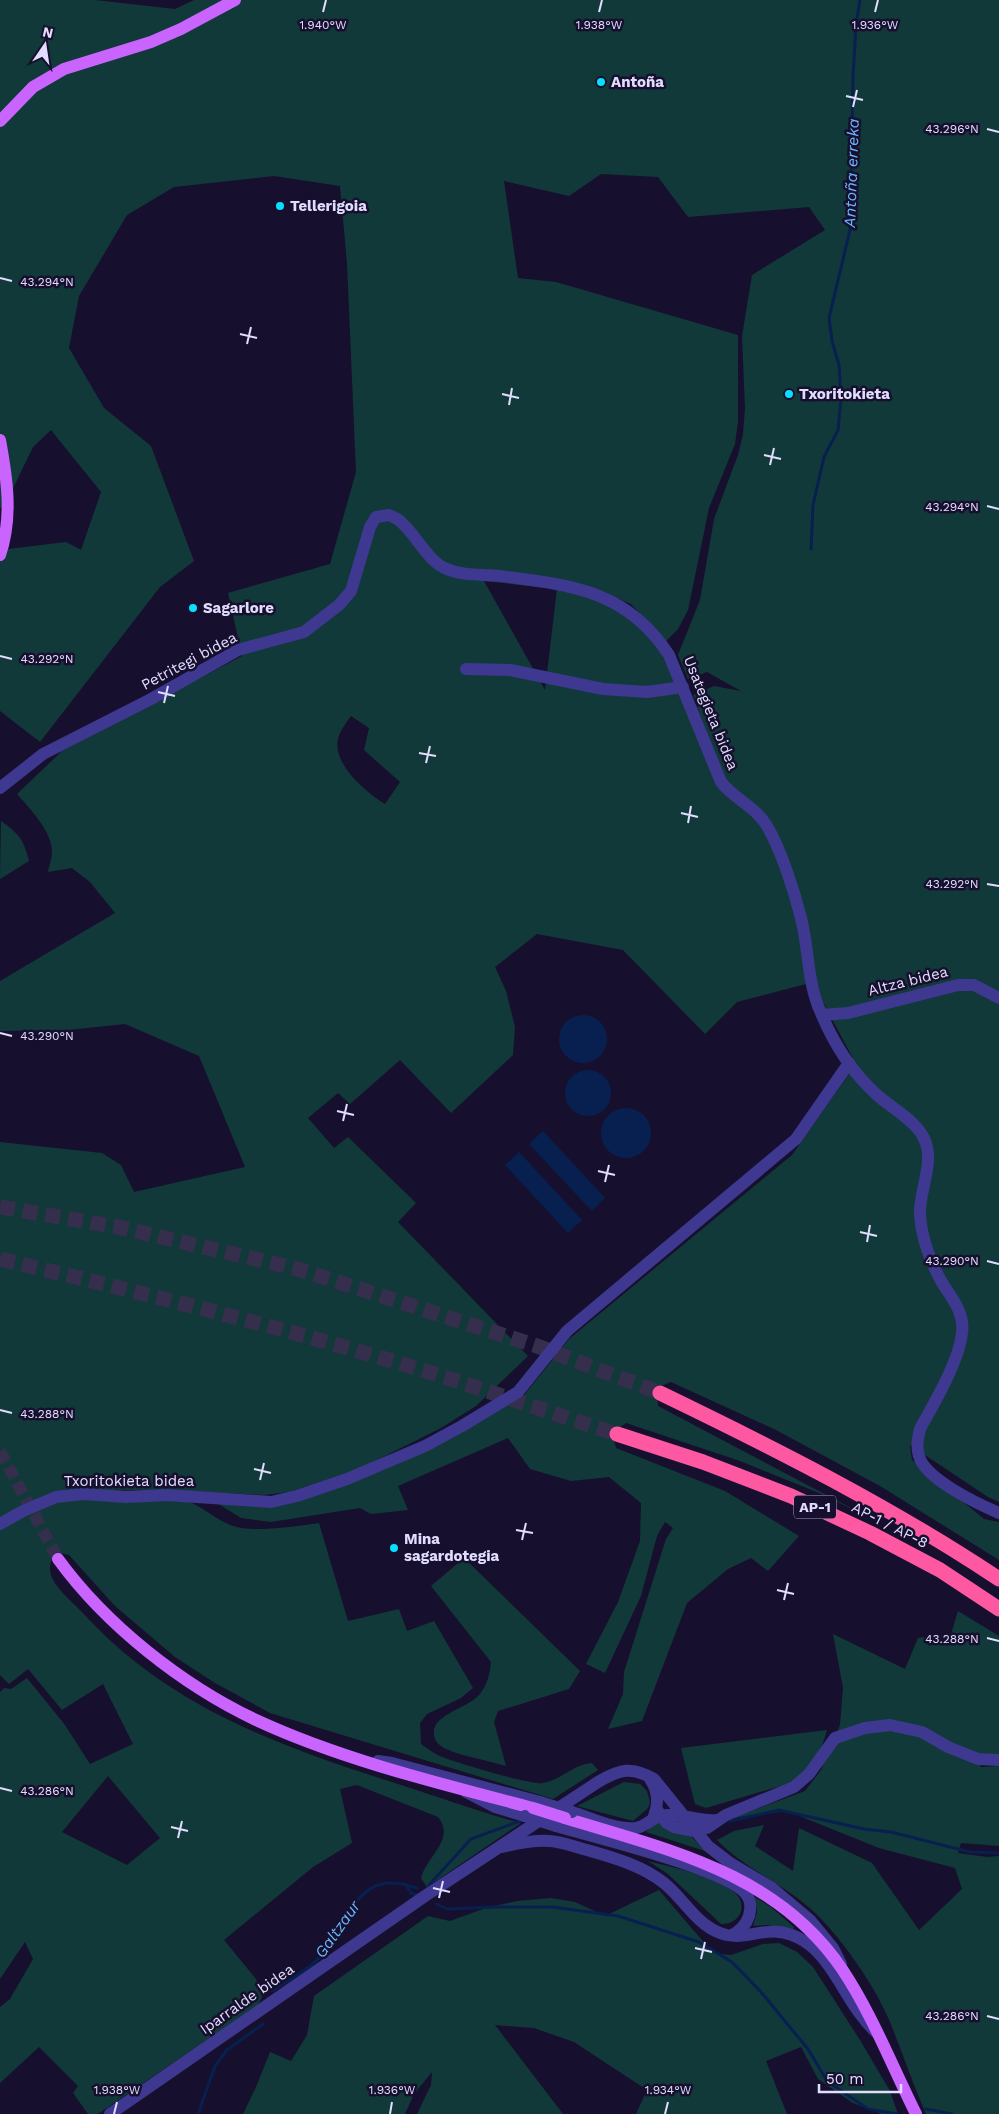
<svg xmlns="http://www.w3.org/2000/svg" width="999" height="2114" font-family="'Work Sans',sans-serif">
	<style>
		.green { fill: #123939; fill-rule: evenodd }
		.water { fill: #072050 }
		.lines { fill: none; stroke-linecap: round; stroke-linejoin: round }
		.stream { stroke: #072050; stroke-width: 3 }
		.major-tunnel { stroke: #352f4d; stroke-width: 12; stroke-dasharray: 12 6; stroke-linecap: butt }
		.highway-tunnel { stroke: #352f4d; stroke-width: 15; stroke-dasharray: 15 8; stroke-linecap: butt }
		.minor { stroke: #3e3890; stroke-width: 12 }
		.major { stroke: #ca64ff; stroke-width: 12 }
		.highway { stroke: #ff58a3; stroke-width: 15 }
		.minor-bridge { stroke: #3e3890; stroke-width: 12 }
		.major-bridge { stroke: #ca64ff; stroke-width: 12 }
		.ticks { fill: none; stroke: #e2ddff; stroke-width: 2 }
		.poi-dot { fill: #09dfff; stroke: #16102e; stroke-width: 2 }
		.labels { text-anchor: middle; stroke-width: 5; stroke-linejoin: round; paint-order: stroke }
		.shield { fill: #16102e; stroke: #a5a0c0; stroke-width: 1 }
		.shield-label { font-size: 14px; font-weight: bold; fill: #e2ddff }
		.poi-label { font-size: 15px; font-weight: bold; fill: #e2ddff; stroke: #16102e; text-anchor: start }
		.street-label { font-size: 15px; fill: #e2ddff; stroke: #16102e }
		.water-label { font-size: 16px; font-style: italic; fill: #6bb6ff; stroke: #16102e }
		.ticks-label { font-size: 12px; text-anchor: middle; fill: #e2ddff; stroke: #16102e; stroke-width: 5; stroke-linejoin: round; paint-order: stroke }
	</style>
	<rect width="100%" height="100%" fill="#16102e"/>
	<g class="green">
		<path d="M0,0H95L175,9L194,0H999V1502L988,1497L910,1445L912,1460L984,1519L999,1522V1560L880,1486L776,1430L671,1382L656,1388L658,1406L885,1526L824,1495L740,1461L626,1423L612,1433L616,1448L725,1491L799,1536L768,1571L751,1558L728,1569L687,1603L642,1721L608,1729L623,1694L624,1672L666,1539L673,1528L665,1522L657,1536L641,1596L605,1673L586,1664L618,1602L640,1541L641,1503L609,1477L571,1481L530,1469L508,1438L398,1486L408,1510L371,1514L360,1508L271,1522L241,1518L217,1503L269,1506L300,1501L360,1478L452,1438L525,1394L569,1339L792,1155L856,1064L817,991L806,916L772,824L755,806L729,785L718,765L693,695L714,686L741,691L707,672L688,679L678,655L700,600L714,519L738,455L743,434L745,408L742,336L752,275L825,230L809,207L688,217L658,177L601,174L569,196L504,181L518,278L556,282L738,335V422L735,444L709,508L688,610L678,629L666,641L631,604L593,588L541,577L484,571V580C527,586 577,585 616,607C672,639 689,718 714,773C724,796 747,806 762,826C769,835 773,849 777,860C784,878 793,898 797,917C803,939 803,962 806,984L737,1002L705,1034L623,950L537,934L495,967L506,991L515,1027L513,1055L451,1113L400,1060L350,1104L338,1093L308,1118L334,1148L348,1137L416,1203L398,1222L528,1356L476,1406L441,1428L361,1468L290,1492L263,1495L165,1490L81,1491L57,1494L33,1502L0,1520V1142L102,1153L121,1165L134,1192L245,1167L199,1056L125,1024L68,1030L0,1031V981L115,913L90,882L72,868L48,872C49,866 52,859 52,852C52,831 30,809 17,794L62,751L242,656L228,593L330,564L356,472L347,263L340,186L274,176L174,187L127,215L79,296L69,348L104,408L151,446L194,561L160,587L40,742L0,711V550L66,542L81,550L101,492L51,430L33,447L4,507L0,508ZM484,581L557,589L545,690ZM351,716L369,728L364,750L400,782L385,804C366,792 327,761 340,733C343,727 347,721 351,716Z"/>
		<path d="M1,821C20,835 23,839 29,861L0,879Z"/>
		<path d="M71,1499L185,1500C202,1506 216,1520 233,1526C253,1533 298,1526 319,1523L348,1621L399,1609L407,1631L434,1621L473,1688L461,1698L427,1714L420,1723L421,1744C427,1748 433,1753 440,1756C453,1762 534,1786 543,1783C561,1780 574,1764 592,1763L598,1770L553,1799L270,1713L215,1683L175,1657L115,1606L69,1555L55,1552C53,1557 50,1562 50,1567C49,1584 71,1600 82,1612C168,1707 279,1746 398,1784C439,1797 479,1812 521,1823L427,1887L421,1878C427,1856 456,1839 438,1817L357,1785L340,1789L352,1843L313,1867L224,1940L256,1979L262,1997L258,2005L98,2114H88L73,2093L78,2086L39,2047L0,2083V2007L10,1999L33,1959L25,1942L0,1979V1692L4,1688L11,1689L27,1678L65,1725L90,1764L133,1744L103,1684L62,1710L28,1669L9,1684L0,1675V1529L51,1503ZM108,1776L160,1838L127,1865L62,1832Z"/>
		<path d="M464,1558L580,1671L569,1689L498,1711L494,1722L506,1766C487,1760 464,1757 446,1749C440,1746 435,1742 434,1735C431,1714 468,1709 480,1694C487,1685 490,1674 491,1662L431,1586Z"/>
		<path d="M958,1611L999,1636V1756L975,1753L981,1767L999,1766V1846L961,1843L958,1853L987,1857L999,1856V2114H926C913,2084 902,2052 890,2022C874,1984 841,1937 812,1910C782,1883 744,1868 717,1840L734,1831L764,1825L755,1846L793,1871L799,1828L872,1863L919,1930L962,1889L955,1868L879,1848L787,1811L732,1818L805,1791L821,1770L840,1725L843,1688L833,1634L905,1669L918,1638L951,1634Z"/>
		<polygon points="827,1730 821,1749 810,1766 794,1782 706,1808 695,1804 681,1748"/>
		<polygon points="624,1782 640,1784 647,1791 650,1802 648,1808 633,1821 577,1806"/>
		<polygon points="658,1821 691,1836 705,1851 646,1832"/>
		<path d="M648,1861C671,1867 718,1877 735,1893C749,1906 739,1925 721,1924L668,1874Z"/>
		<polygon points="659,1890 707,1946 719,1954 731,1955 763,1944 779,1943 797,1952 813,1967 860,2040 890,2091 898,2114 882,2114 853,2103 818,2079 801,2047 766,2061 787,2114 636,2114 647,2090 574,2042 534,2028 495,2025 563,2114 417,2114 431,2085 432,2072 414,2094 405,2114 243,2114 256,2087 270,2052 291,2061 307,2035 314,1996 428,1916 450,1921 486,1908 517,1901 551,1898 575,1902 605,1916"/>
		<polygon points="755,1897 771,1907 794,1927 793,1930 767,1925 753,1926 757,1912"/>
	</g>
	<g class="water">
		<circle cx="583" cy="1039" r="24"/>
		<circle cx="588" cy="1093" r="23"/>
		<circle cx="626" cy="1133" r="25"/>
		<polygon points="543,1131 605,1198 592,1211 529,1144"/>
		<polygon points="519,1152 582,1220 568,1233 505,1165"/>
	</g>
	<g class="lines">
		<g class="stream">
			<polyline points="811,549 813,505 824,457 838,430 841,398 839,365 832,341 829,318 850,230 853,76 856,25 860,0"/>
			<polyline points="730,1821 779,1810 864,1829 891,1832 970,1852 999,1853"/>
			<polyline points="429,1885 471,1839 523,1820"/>
			<polyline points="407,1886 411,1893 416,1895"/>
			<polyline points="437,1904 447,1909 496,1907 553,1907 618,1916 699,1942 732,1962 761,1992 808,2049 827,2081 868,2109 897,2114"/>
			<path d="M272,1991C287,1981 307,1971 319,1958C339,1937 353,1889 382,1884C394,1881 406,1885 417,1888"/>
			<polyline points="926,2109 952,2114"/>
			<polyline points="198,2114 215,2066 227,2050 263,2024"/>
		</g>
		<polyline class="major-tunnel" points="0,1451 58,1559"/>
		<g class="highway-tunnel">
			<polyline points="0,1207 118,1227 298,1269 540,1347 660,1393"/>
			<path d="M0,1259C147,1294 294,1330 438,1375C498,1394 557,1415 617,1434"/>
		</g>
		<g class="minor">
			<polyline points="466,669 510,670 603,689 647,692 683,687"/>
			<path d="M0,788L43,754L151,699L238,650L304,632L339,605L351,591L370,527L376,517L389,515C393,517 399,519 402,523C416,535 429,563 447,569C463,576 482,574 500,576C571,585 627,590 669,655L721,782C734,799 756,807 767,826C781,850 794,890 801,918C809,949 807,983 821,1013C833,1042 852,1072 876,1094C890,1107 910,1117 921,1133C938,1158 919,1188 920,1214C921,1235 930,1260 940,1279C950,1297 965,1311 962,1333C959,1362 934,1403 920,1429C918,1438 916,1447 919,1456C925,1479 978,1504 999,1513"/>
			<polyline points="822,1015 848,1013 958,985 974,985 999,998"/>
			<polyline points="0,1524 23,1511 56,1497 83,1494 126,1497 167,1495 271,1502 297,1496 347,1479 425,1446 462,1426 518,1392 567,1331 796,1139 849,1063"/>
			<polyline points="378,1761 392,1763 540,1802"/>
			<path d="M650,1779C658,1790 659,1804 654,1816"/>
			<polyline points="466,1792 495,1807 525,1816"/>
			<polyline points="657,1810 667,1823 674,1827 694,1831 707,1828 726,1815 794,1787 809,1774 835,1738 865,1728 890,1725 922,1732 948,1747 978,1759 999,1760"/>
			<path d="M572,1812C591,1818 615,1830 636,1828C648,1826 653,1815 667,1815C685,1814 700,1822 717,1820"/>
			<path d="M556,1826C593,1837 726,1869 746,1894C751,1900 751,1909 749,1916C746,1925 740,1931 732,1935"/>
			<path d="M502,1847C518,1843 534,1840 550,1841C563,1842 575,1847 587,1850C614,1858 641,1865 664,1883C683,1898 696,1924 720,1933C748,1944 769,1919 804,1941C835,1960 848,2008 877,2033"/>
			<path d="M110,2114L425,1896L598,1782C620,1769 631,1766 654,1779L708,1846L730,1863L772,1888L810,1920L833,1948L841,1964"/>
		</g>
		<g class="major">
			<polyline points="0,121 33,87 64,69 151,42 181,29 235,0"/>
			<path d="M0,440C7,478 13,517 0,555"/>
			<path d="M58,1559C106,1625 182,1685 256,1720C342,1760 442,1784 533,1808"/>
			<path d="M565,1818C669,1850 777,1873 842,1969C872,2014 892,2066 916,2114"/>
		</g>
		<g class="highway">
			<path d="M660,1393C776,1449 891,1507 999,1579"/>
			<polyline points="617,1434 703,1462 791,1496 870,1533 940,1570 999,1609"/>
		</g>
		<g class="minor-bridge">
			<polyline points="540,1802 572,1812"/>
			<polyline points="525,1816 556,1826"/>
		</g>
		<polyline class="major-bridge" points="533,1808 565,1818"/>
	</g>
	<path class="ticks" d="M323,12L326,0M599,12L602,0M875,12L878,0M846,96L863,100M853,107L857,90M987,129L999,132M0,278L12,281M240,334L257,338M247,344L251,327M502,394L519,398M509,405L512,388M764,455L781,459M770,465L774,448M987,506L999,509M0,656L12,659M158,692L175,696M164,703L168,686M419,753L436,756M426,763L430,746M681,813L698,817M688,823L691,806M987,884L999,886M0,1033L12,1036M337,1111L354,1115M343,1121L347,1104M598,1171L615,1175M605,1182L609,1165M860,1232L877,1236M867,1242L870,1225M987,1261L999,1264M0,1410L12,1413M254,1469L271,1473M260,1480L264,1463M516,1530L533,1533M522,1540L526,1523M777,1590L794,1594M784,1600L788,1583M987,1638L999,1641M0,1788L12,1791M171,1827L188,1831M178,1838L182,1821M433,1888L450,1892M439,1898L443,1881M695,1948L712,1952M701,1959L705,1942M987,2016L999,2019M114,2114L117,2102M390,2114L392,2102M665,2114L668,2102"/>
	<g class="poi-dot">
		<circle cx="601" cy="82" r="5"/>
		<circle cx="280" cy="206" r="5"/>
		<circle cx="789" cy="394" r="5"/>
		<circle cx="193" cy="608" r="5"/>
		<circle cx="394" cy="1548" r="5"/>
	</g>
	<g class="labels">
		<rect class="shield" x="794" y="1495.5" width="42" height="23" rx="4"/>
		<g class="shield-label">
			<text x="815" y="1512">AP-1</text>
		</g>
		<g class="poi-label">
			<text x="611" y="87">Antoña</text>
			<text x="290" y="211">Tellerigoia</text>
			<text x="799" y="399">Txoritokieta</text>
			<text x="203" y="613">Sagarlore</text>
			<text x="404" y="1544">Mina<tspan x="404" dy="17">sagardotegia</tspan></text>
		</g>
		<g class="street-label">
			<text transform="translate(189 661) rotate(-28)" y="5">Petritegi bidea</text>
			<text transform="translate(711 713) rotate(68)" y="5">Usategieta bidea</text>
			<text transform="translate(908 981) rotate(-14)" y="5">Altza bidea</text>
			<text x="129" y="1486">Txoritokieta bidea</text>
			<text transform="translate(890 1525) rotate(27)" y="5">AP-1 / AP-8</text>
			<text transform="translate(247 1999) rotate(-35)" y="5">Iparralde bidea</text>
		</g>
		<g class="water-label">
			<text transform="translate(851 173) rotate(-88)" y="6">Antoña erreka</text>
			<text transform="translate(337 1929) rotate(-55)" y="6">Galtzaur</text>
		</g>
	</g>
	<g class="ticks-label">
		<text x="323" y="29">1.940°W</text>
		<text x="599" y="29">1.938°W</text>
		<text x="875" y="29">1.936°W</text>
		<text x="952" y="133">43.296°N</text>
		<text x="47" y="286">43.294°N</text>
		<text x="952" y="511">43.294°N</text>
		<text x="47" y="663">43.292°N</text>
		<text x="952" y="888">43.292°N</text>
		<text x="47" y="1040">43.290°N</text>
		<text x="952" y="1265">43.290°N</text>
		<text x="47" y="1418">43.288°N</text>
		<text x="952" y="1643">43.288°N</text>
		<text x="47" y="1795">43.286°N</text>
		<text x="952" y="2020">43.286°N</text>
		<text x="117" y="2094">1.938°W</text>
		<text x="392" y="2094">1.936°W</text>
		<text x="668" y="2094">1.934°W</text>
	</g>
	<g transform="translate(45 45) rotate(13)" stroke="#16102e" stroke-width="4" paint-order="stroke">
	<path d="M0-4L9 19L0 12L-9 19Z" fill="#e2ddff"/>
	<text y="-8" font-size="14" font-weight="bold" text-anchor="middle" fill="#e2ddff">N</text>
	</g>
	<path d="M819 2084v8h82v-8" fill="none" stroke="#e2ddff" stroke-width="2.5"/>
	<text x="826" y="2084" font-size="15" fill="#e2ddff" stroke="#16102e" stroke-width="4" paint-order="stroke">50 m</text>
</svg>
